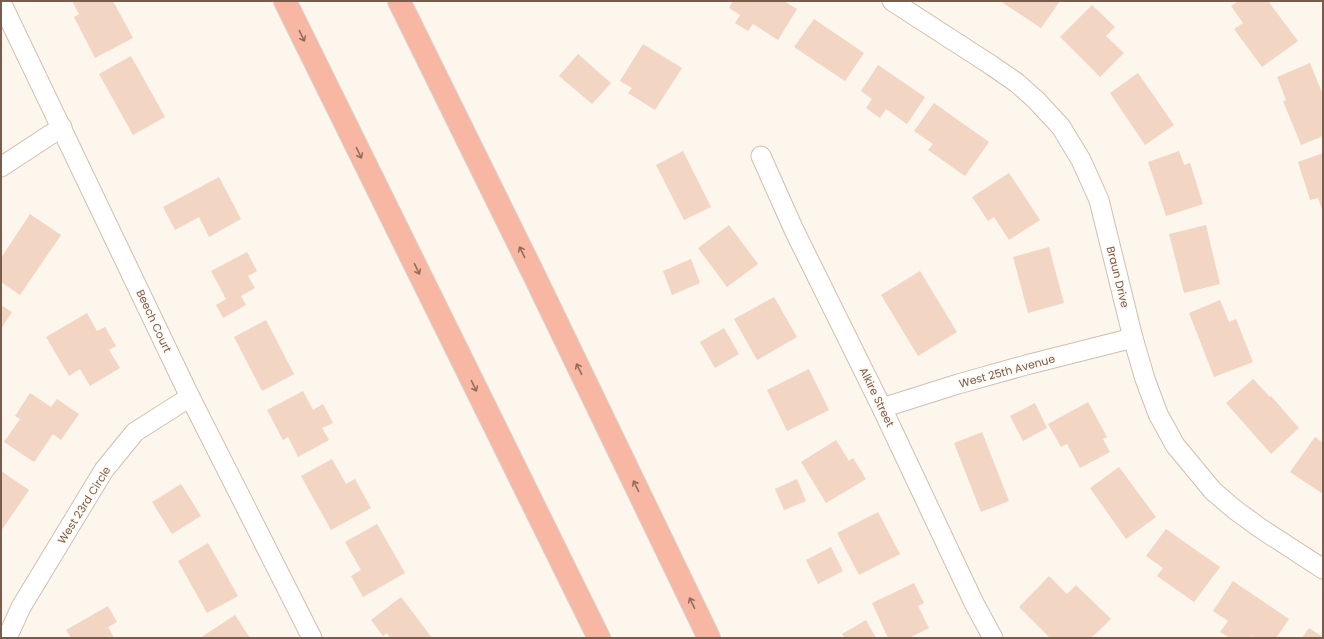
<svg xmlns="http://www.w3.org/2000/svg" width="1324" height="639" font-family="Poppins,sans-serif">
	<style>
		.building { fill: #f3d5c3 }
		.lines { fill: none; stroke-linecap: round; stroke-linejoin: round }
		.minor-casing { stroke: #d1beb0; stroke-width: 21 }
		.motorway-casing { stroke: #dad1cd; stroke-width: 24 }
		.minor { stroke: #fff; stroke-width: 19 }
		.motorway { stroke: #f7b7a3; stroke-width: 22 }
		.oneway { stroke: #936e5e }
		.labels { text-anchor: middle; stroke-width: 3.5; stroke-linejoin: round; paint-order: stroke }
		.street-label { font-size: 11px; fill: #7a5c4d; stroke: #fffaf3 }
	</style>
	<rect width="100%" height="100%" fill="#fdf6ec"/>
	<g class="building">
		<polygon points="72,1 113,1 133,38 95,58 74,17 79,14"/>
		<polygon points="733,1 784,1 797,9 778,40 753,24 748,31 735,23 740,15 729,8"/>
		<polygon points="1000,1 1060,1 1041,28"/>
		<polygon points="1238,1 1268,1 1298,41 1262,67 1234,29 1243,23 1231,6"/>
		<polygon points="1092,5 1115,27 1106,36 1124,53 1100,77 1060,37"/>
		<polygon points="814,19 864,53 845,81 794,47"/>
		<polygon points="643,44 682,68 655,110 628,93 632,88 620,81"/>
		<polygon points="578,54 611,83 592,104 559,76"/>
		<polygon points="131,56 165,117 133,135 99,74"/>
		<polygon points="1310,63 1323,95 1323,136 1301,145 1283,101 1286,100 1277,77"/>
		<polygon points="878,65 925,97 907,124 886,109 880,118 866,108 872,99 861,91"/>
		<polygon points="1138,73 1174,125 1145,145 1110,93"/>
		<polygon points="934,103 989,142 965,176 928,150 933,144 914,131"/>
		<polygon points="683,151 711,207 684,220 656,165"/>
		<polygon points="1179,151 1184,165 1190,163 1203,204 1166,216 1148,162"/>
		<polygon points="1323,153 1323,212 1318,198 1310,200 1298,162"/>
		<polygon points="1009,173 1040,220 1009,240 994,217 988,221 972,197"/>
		<polygon points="219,177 241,219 209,237 199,217 175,230 163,207"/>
		<polygon points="30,214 61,235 20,295 1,282 1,258"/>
		<polygon points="729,225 758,264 727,287 698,248"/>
		<polygon points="1206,225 1220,284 1184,293 1169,234"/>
		<polygon points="1049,247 1064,303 1028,313 1013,257"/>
		<polygon points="247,252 257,271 248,276 255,288 241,296 246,305 223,318 216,305 226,299 211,271"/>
		<polygon points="691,259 700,283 672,295 663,271"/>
		<polygon points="920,271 957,332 918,356 881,295"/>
		<polygon points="774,297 797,337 757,360 734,319"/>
		<polygon points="1220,300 1229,322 1236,319 1253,362 1214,377 1189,313"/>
		<polygon points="1,305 12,312 1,329"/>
		<polygon points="87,313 97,331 105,327 116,346 109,350 120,368 90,386 80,369 69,376 46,337"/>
		<polygon points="266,320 294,374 262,391 234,337"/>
		<polygon points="724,328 739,354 715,368 700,342"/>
		<polygon points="809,369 829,410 787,431 767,390"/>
		<polygon points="1253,379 1270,397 1271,396 1299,428 1271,454 1226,403"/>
		<polygon points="303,391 313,410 323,404 333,423 322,428 329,440 298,457 288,437 283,440 267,410"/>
		<polygon points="30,393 51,407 57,399 79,414 61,440 53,434 34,462 4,442 20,419 15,416"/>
		<polygon points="1088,402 1107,437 1103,439 1110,452 1080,468 1067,444 1061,447 1048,424"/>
		<polygon points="1035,403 1047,428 1023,441 1010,416"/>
		<polygon points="982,432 1009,501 981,512 954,443"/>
		<polygon points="1315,437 1323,443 1323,494 1290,472"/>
		<polygon points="836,440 849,461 853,458 866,479 826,503 801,462"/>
		<polygon points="332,459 346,484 355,479 371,508 331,530 301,476"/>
		<polygon points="1119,467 1156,517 1126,539 1090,488"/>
		<polygon points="1,471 29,490 1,531"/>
		<polygon points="797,479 806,501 784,510 775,489"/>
		<polygon points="181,484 201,516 172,534 152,502"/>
		<polygon points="878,512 900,554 859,575 837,533"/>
		<polygon points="377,524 405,573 363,597 351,576 361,570 345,542"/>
		<polygon points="1166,529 1220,567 1194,602 1157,576 1163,568 1146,556"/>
		<polygon points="208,543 238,596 207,613 178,561"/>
		<polygon points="831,547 843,571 818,584 806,560"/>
		<polygon points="1049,576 1067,594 1076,585 1111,619 1091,638 1050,638 1019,607"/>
		<polygon points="1233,581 1289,619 1276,638 1256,638 1252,636 1251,638 1230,638 1220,632 1228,621 1213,611"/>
		<polygon points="914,583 924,603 918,606 929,628 909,638 888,638 872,603"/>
		<polygon points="401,597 432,638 390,638 387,633 383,636 371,620"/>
		<polygon points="108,606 117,622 108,627 114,638 71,638 66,630"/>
		<polygon points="235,615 250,638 200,638"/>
		<polygon points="866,620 876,638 845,638 842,634"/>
		<polygon points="1309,628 1323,637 1323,638 1302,638"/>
	</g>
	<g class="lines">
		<defs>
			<g id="minor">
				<polyline points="892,1 991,65 1017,83 1036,100 1061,127 1081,160 1099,200 1133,338 1145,379 1158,414 1175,445 1213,491 1234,509 1260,528 1323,569"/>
				<polyline points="1,2 190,397 312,638"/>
				<polyline points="761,156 794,230 882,408 974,603 993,638"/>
				<polyline points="1,167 62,127"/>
				<polyline points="882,408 958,384 1026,365 1133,338"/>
				<polyline points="7,638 21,607 104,470 135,432 190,397"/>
			</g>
			<g id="motorway">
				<polyline points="285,1 599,638"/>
				<polyline points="399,1 535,277 709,638"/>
			</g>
		</defs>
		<use href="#minor" class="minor-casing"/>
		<use href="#motorway" class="motorway-casing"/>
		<use href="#minor" class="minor"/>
		<use href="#motorway" class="motorway"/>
	</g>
	<defs><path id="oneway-shaft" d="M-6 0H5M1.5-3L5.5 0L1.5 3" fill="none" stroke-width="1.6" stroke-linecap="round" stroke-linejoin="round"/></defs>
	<g class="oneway">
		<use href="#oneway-shaft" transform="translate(302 36) rotate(64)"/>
		<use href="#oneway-shaft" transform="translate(359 153) rotate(64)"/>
		<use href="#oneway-shaft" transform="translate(522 252) rotate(-116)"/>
		<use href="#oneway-shaft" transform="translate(417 269) rotate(64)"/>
		<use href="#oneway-shaft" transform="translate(579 369) rotate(-116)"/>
		<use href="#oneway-shaft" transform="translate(474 386) rotate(64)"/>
		<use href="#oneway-shaft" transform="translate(636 486) rotate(-116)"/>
		<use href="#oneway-shaft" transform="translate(692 603) rotate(-116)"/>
	</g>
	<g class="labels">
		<g class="street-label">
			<text transform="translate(1118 277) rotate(76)" y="4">Braun Drive</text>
			<text transform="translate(154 321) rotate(65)" y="4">Beech Court</text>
			<text transform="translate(1007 371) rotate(-15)" y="4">West 25th Avenue</text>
			<text transform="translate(877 397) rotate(64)" y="4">Alkire Street</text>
			<text transform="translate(84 505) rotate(-58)" y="4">West 23rd Circle</text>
		</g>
	</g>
	<rect width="1324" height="639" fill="none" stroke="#7a5c4d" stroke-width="4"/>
</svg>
